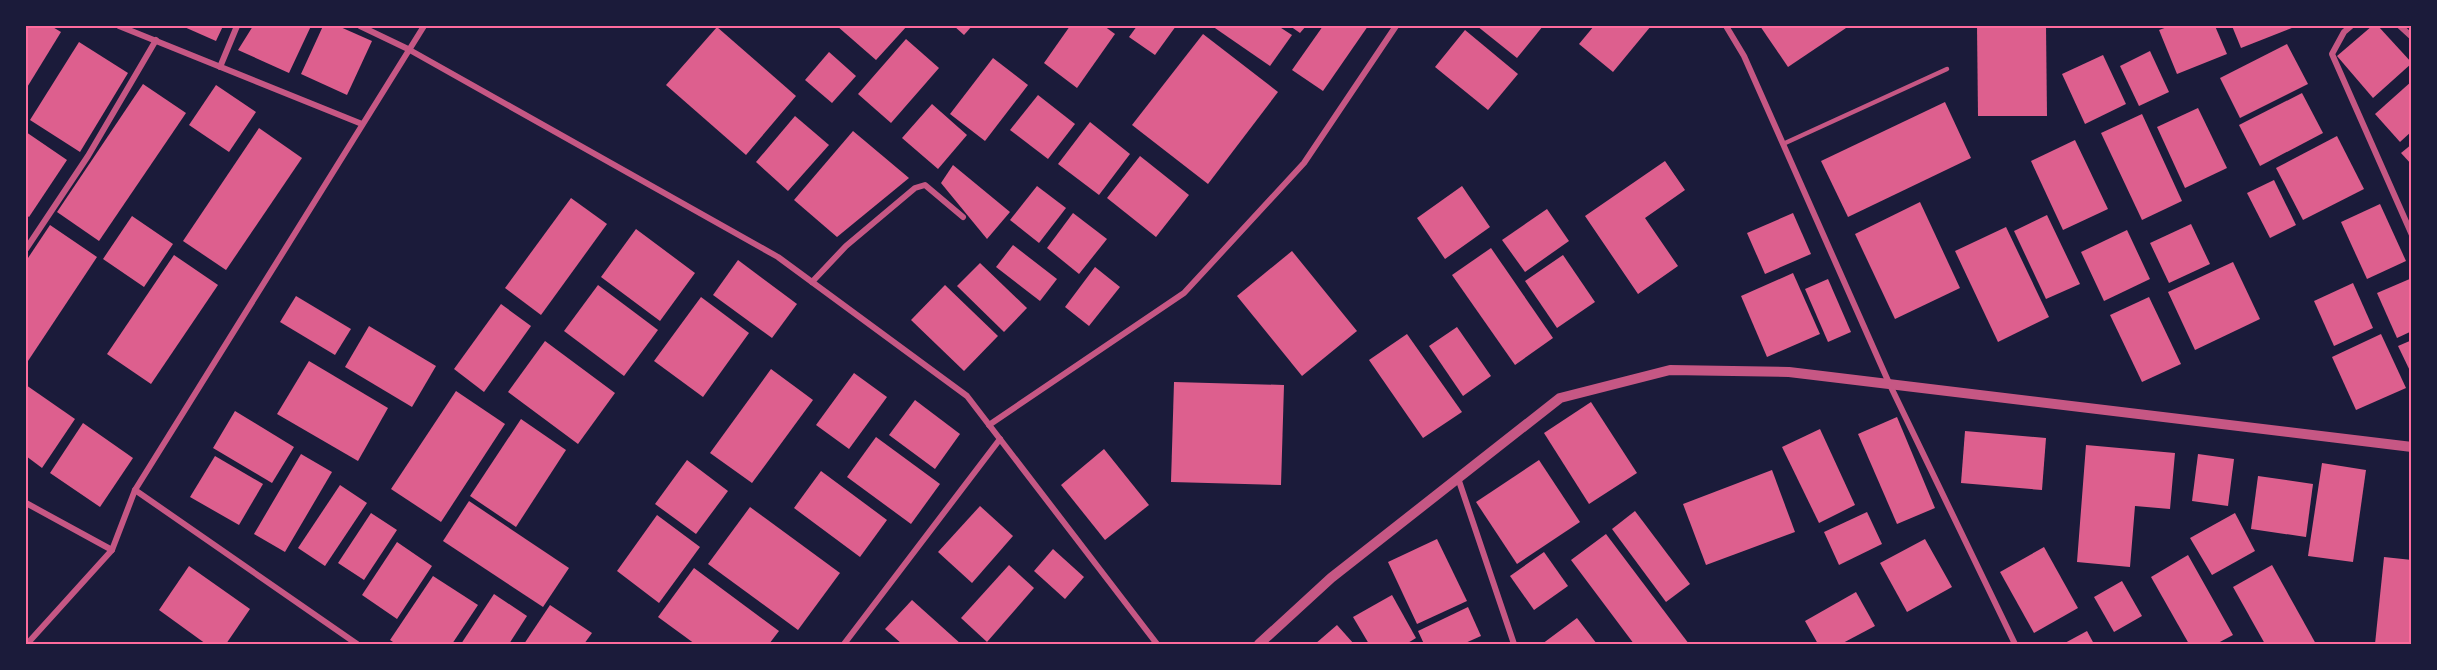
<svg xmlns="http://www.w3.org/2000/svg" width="2437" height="670" font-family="Literata,serif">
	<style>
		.building { fill: #dd5f8e }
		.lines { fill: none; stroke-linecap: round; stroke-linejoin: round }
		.service { stroke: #c65784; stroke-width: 4.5 }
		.minor { stroke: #c65784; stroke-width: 6 }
		.tertiary { stroke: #c65784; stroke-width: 10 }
		.neatline { fill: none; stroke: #ff6b9d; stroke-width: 2 }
	</style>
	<rect width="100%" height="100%" fill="#1b1b3a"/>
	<g class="building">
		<polygon points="26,26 51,26 61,32 26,89"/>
		<polygon points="182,26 223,26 216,41"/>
		<polygon points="253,26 311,26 289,73 238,50"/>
		<polygon points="323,26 338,26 372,41 347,95 301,74"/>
		<polygon points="837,26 907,26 876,60"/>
		<polygon points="954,26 972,26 964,35"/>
		<polygon points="1070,26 1104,26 1115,34 1077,88 1044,63"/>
		<polygon points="1137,26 1176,26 1155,55 1129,37"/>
		<polygon points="1212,26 1278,26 1292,35 1270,66"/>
		<polygon points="1290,26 1306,26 1300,33"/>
		<polygon points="1323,26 1368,26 1323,91 1292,70"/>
		<polygon points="1477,26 1543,26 1517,58"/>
		<polygon points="1594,26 1651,26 1613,72 1579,44"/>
		<polygon points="1760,26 1849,26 1788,67"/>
		<polygon points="1977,26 2046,26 2047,116 1978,116"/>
		<polygon points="2170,26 2215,26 2227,54 2177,74 2159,30"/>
		<polygon points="2232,26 2297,26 2241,48"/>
		<polygon points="2372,26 2378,26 2412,63 2373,98 2337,56"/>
		<polygon points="717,27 796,96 746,155 666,85"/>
		<polygon points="1465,30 1518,74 1488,110 1435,67"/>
		<polygon points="1203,34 1278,92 1208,184 1132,125"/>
		<polygon points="906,39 939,68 891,123 858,94"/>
		<polygon points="79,42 128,73 80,152 30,120"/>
		<polygon points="2287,44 2308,84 2240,118 2220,78"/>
		<polygon points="2150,51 2169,92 2139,106 2120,66"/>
		<polygon points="829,52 856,76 832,103 805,80"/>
		<polygon points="2103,55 2126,104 2085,124 2062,74"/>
		<polygon points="993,58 1028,85 985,141 950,114"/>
		<polygon points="2412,81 2412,131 2400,142 2375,114"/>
		<polygon points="143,84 186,113 99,241 57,212"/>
		<polygon points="216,85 256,112 229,152 189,125"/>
		<polygon points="2302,93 2323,133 2260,166 2239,125"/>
		<polygon points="1038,95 1075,124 1048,159 1010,130"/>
		<polygon points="1945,102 1971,158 1848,217 1821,161"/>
		<polygon points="932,104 967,135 938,169 902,138"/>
		<polygon points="2198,108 2227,168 2185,188 2157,127"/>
		<polygon points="2142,114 2182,201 2142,220 2101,133"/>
		<polygon points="795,116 829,145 788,191 756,162"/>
		<polygon points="1090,122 1130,154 1099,195 1058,164"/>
		<polygon points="259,128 302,158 226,270 183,241"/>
		<polygon points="853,131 909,178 837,237 794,200"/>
		<polygon points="26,132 67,160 29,217 26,215"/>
		<polygon points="2337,136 2364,189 2303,220 2276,168"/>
		<polygon points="2075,140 2108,209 2063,230 2031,161"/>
		<polygon points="2412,144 2412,165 2401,153"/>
		<polygon points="1140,156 1189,195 1156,237 1107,198"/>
		<polygon points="1665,161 1685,190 1645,218 1678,266 1638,294 1585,216"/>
		<polygon points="953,165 1010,212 987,239 941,183"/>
		<polygon points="2274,180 2296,225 2270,238 2247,193"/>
		<polygon points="1037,186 1066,208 1039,243 1010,220"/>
		<polygon points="1462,186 1490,227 1445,259 1417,218"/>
		<polygon points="571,198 607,224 541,315 505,288"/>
		<polygon points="1920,202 1960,288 1895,319 1855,234"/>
		<polygon points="2380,204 2406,261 2367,279 2341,222"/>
		<polygon points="1547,209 1569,241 1525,272 1502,240"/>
		<polygon points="1073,213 1107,239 1079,274 1047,248"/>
		<polygon points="1793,213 1811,254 1765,274 1747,233"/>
		<polygon points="2047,215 2080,284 2046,299 2014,231"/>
		<polygon points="132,216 173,244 144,287 103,259"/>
		<polygon points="2191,224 2210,264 2169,283 2150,243"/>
		<polygon points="50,225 97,257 26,364 26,261"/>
		<polygon points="2006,227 2049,317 1998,342 1955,251"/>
		<polygon points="636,229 695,273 660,321 601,277"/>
		<polygon points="2127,230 2150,279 2104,301 2081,252"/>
		<polygon points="1013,245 1057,279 1040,301 996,267"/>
		<polygon points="1491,248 1553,338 1515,365 1452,275"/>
		<polygon points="1292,251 1357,331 1302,376 1237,296"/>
		<polygon points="174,255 218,285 151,384 107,354"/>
		<polygon points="1563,255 1595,302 1557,328 1525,281"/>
		<polygon points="738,260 797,304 772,338 713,295"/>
		<polygon points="2233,262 2260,319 2195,350 2168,292"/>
		<polygon points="980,263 1027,308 1004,332 957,286"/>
		<polygon points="1095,267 1120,287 1089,326 1065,307"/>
		<polygon points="1793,273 1820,334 1767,357 1741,296"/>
		<polygon points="2412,278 2412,331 2397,338 2377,293"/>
		<polygon points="1828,279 1851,332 1828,342 1805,289"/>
		<polygon points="2353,283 2373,328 2334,346 2314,301"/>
		<polygon points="598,285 658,330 624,376 564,331"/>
		<polygon points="945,285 998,336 964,371 911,320"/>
		<polygon points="296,296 351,329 335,355 280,322"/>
		<polygon points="701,297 749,333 703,397 654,361"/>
		<polygon points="2149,297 2181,364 2142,382 2110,315"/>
		<polygon points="501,304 531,326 484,392 454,369"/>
		<polygon points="369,326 436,366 412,407 345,367"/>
		<polygon points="1457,327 1491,376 1463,396 1429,346"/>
		<polygon points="1407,334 1462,412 1423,438 1369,360"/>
		<polygon points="2381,334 2406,388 2356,410 2332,357"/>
		<polygon points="2412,340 2412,375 2398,346"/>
		<polygon points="545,341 615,393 578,444 508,392"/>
		<polygon points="309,361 388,408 358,461 277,414"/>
		<polygon points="771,369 813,400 752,483 710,453"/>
		<polygon points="854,373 887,397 849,449 816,425"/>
		<polygon points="1174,382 1284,385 1281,485 1171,482"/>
		<polygon points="26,385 75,419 42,468 26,456"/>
		<polygon points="456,391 505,424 441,522 391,489"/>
		<polygon points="915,400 960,434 935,469 889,435"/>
		<polygon points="1591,402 1637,473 1589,504 1544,433"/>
		<polygon points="235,411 294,447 272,483 213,448"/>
		<polygon points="1897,417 1935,508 1897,524 1858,434"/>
		<polygon points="521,419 566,450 516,527 470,496"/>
		<polygon points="83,423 133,458 100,507 50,473"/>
		<polygon points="1820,429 1855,505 1819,523 1782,447"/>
		<polygon points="1965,431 2046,438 2042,490 1961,483"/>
		<polygon points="876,437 940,484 911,524 847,477"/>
		<polygon points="2086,445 2175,453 2170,509 2135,506 2130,567 2077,562"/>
		<polygon points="1104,449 1149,505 1105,540 1061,485"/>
		<polygon points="301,454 332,472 285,552 254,534"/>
		<polygon points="2198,454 2234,459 2228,506 2192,501"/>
		<polygon points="215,456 263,484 239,525 190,497"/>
		<polygon points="687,460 728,491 696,534 655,504"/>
		<polygon points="1539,460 1580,522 1517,564 1476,502"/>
		<polygon points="2322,463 2366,470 2353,562 2308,556"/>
		<polygon points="1772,470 1795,532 1706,565 1683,504"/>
		<polygon points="821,471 887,520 860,557 794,508"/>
		<polygon points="2258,476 2313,484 2306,537 2251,529"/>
		<polygon points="340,485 367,503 325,566 298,548"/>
		<polygon points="469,501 569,568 543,607 443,541"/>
		<polygon points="980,506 1013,536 972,583 938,552"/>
		<polygon points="750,507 840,573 798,630 708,564"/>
		<polygon points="1635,511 1690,584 1666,602 1612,529"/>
		<polygon points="1867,512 1882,544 1839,565 1824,532"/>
		<polygon points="371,513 397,530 364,580 338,563"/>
		<polygon points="2235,513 2255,551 2212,575 2190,538"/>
		<polygon points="657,515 700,547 659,603 617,571"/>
		<polygon points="1606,534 1689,644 1634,644 1571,560"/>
		<polygon points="1437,539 1467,601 1417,624 1388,562"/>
		<polygon points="1925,539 1952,587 1907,612 1880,563"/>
		<polygon points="397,542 432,566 397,619 362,595"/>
		<polygon points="2044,547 2078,608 2034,633 2000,572"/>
		<polygon points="1053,549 1084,577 1065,599 1034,571"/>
		<polygon points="1544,552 1568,586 1534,610 1510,576"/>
		<polygon points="2188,555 2233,635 2216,644 2189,644 2151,577"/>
		<polygon points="2384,557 2412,560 2412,644 2375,644"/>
		<polygon points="1009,565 1034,588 987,642 961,618"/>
		<polygon points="2272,565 2316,644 2265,644 2233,587"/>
		<polygon points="189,566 250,609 226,644 206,644 159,610"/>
		<polygon points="694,568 779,631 769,644 695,644 658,617"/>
		<polygon points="433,576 478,605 452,644 396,644 390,640"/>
		<polygon points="2122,581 2142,616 2114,632 2094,597"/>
		<polygon points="1856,592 1875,626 1841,644 1818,644 1805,621"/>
		<polygon points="494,594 527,616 509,644 461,644"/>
		<polygon points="1392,595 1416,638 1406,644 1369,644 1353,617"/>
		<polygon points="912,600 961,644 902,644 885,629"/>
		<polygon points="550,605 592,633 584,644 524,644"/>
		<polygon points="1468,607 1481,636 1463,644 1424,644 1418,631"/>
		<polygon points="1577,618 1597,644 1542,644"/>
		<polygon points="1337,625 1354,644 1315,644"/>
		<polygon points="2087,631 2094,644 2063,644"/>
	</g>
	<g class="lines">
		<polyline class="service" points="1783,144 1947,69"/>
		<g class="minor">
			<polyline points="119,26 362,124"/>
			<polyline points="360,26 408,49 778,257 967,396 1157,644"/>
			<polyline points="1726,26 1744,56 1889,383 2015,644"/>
			<polyline points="2351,26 2344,32 2332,54 2412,235"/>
			<polyline points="2400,26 2412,37"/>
			<polyline points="220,67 237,26"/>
			<polyline points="26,249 88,156 156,40"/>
			<polyline points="812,282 846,246 915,188 925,185 963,217"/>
			<polyline points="989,425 1184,293 1304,163 1396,26"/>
			<polyline points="1458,478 1514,644"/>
			<polyline points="135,490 357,644"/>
			<polyline points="26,503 112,550"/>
			<polyline points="27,644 112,550 135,490 424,26"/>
			<polyline points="844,644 1000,439"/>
		</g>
		<polyline class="tertiary" points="1259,644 1331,578 1560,398 1670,370 1789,372 2412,447"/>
	</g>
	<rect width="2437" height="670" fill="none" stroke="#1b1b3a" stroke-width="54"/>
	<rect x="27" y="27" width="2383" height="616" class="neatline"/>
</svg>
